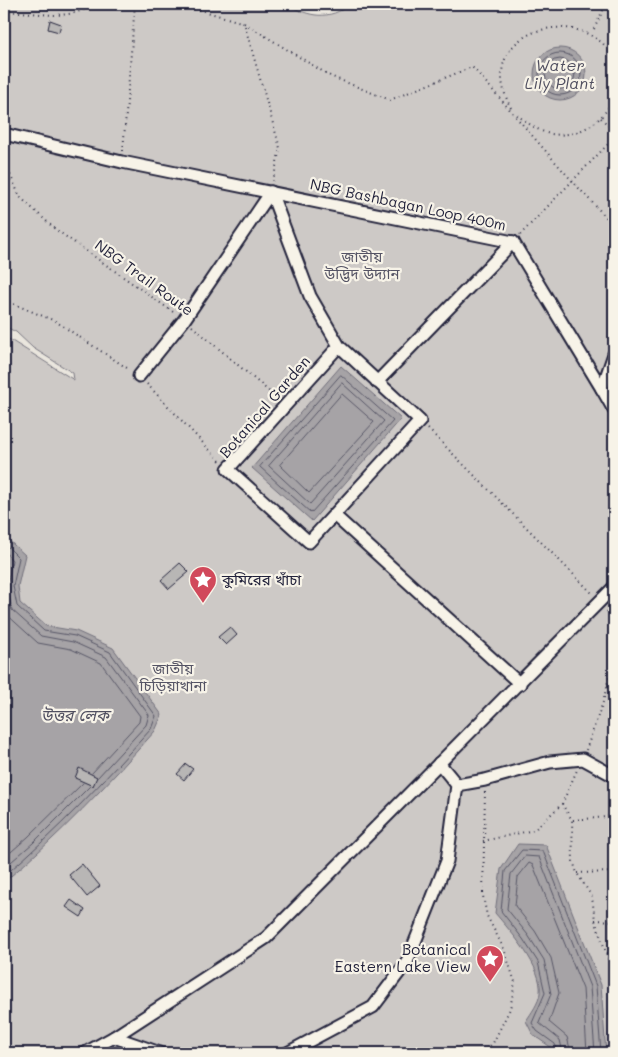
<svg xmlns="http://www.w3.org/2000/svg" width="618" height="1057" font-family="Mali,'Noto Sans Bengali',sans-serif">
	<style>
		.green { fill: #cdc9c6; stroke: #787680 }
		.water { fill: #a6a3a6; stroke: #716f7b }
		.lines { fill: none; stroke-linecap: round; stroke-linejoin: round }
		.shore { stroke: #575666; stroke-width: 1 }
		.building { fill: #b8b6b5; stroke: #22223b }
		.minor-casing { stroke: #22223b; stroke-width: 15 }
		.path { stroke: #22223b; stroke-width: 2; stroke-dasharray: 1 4; stroke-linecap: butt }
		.minor { stroke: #f7f3e8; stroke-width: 11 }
		.labels { text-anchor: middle; stroke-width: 4.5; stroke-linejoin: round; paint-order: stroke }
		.street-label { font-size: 15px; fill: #22223b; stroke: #f7f3e8 }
		.park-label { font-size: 15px; fill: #555465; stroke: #f7f3e8 }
		.poi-label { font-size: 15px; fill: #22223b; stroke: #f7f3e8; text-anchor: start }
		.water-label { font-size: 16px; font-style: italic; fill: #504f60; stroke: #f7f3e8 }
	</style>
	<rect width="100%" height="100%" fill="#eae6de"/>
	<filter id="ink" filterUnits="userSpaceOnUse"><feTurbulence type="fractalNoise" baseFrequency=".02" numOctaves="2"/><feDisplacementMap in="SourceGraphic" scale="10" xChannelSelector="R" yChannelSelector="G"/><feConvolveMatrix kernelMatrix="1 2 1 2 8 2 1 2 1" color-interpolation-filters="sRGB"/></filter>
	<g filter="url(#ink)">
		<path class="green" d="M4,4H286C310,17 328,21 351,4H614V1053H4V336L74,380L73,373L33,348L16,332L4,326Z"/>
		<g class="water">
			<circle cx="560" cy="74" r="26"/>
			<polygon points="341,366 401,419 312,521 252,468"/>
			<path d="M4,536L25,555L18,586L20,603L46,626L76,631L113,648L162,715L155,731C107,785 59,836 4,882Z"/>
			<path d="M518,844L546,845L601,985L606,1053H552V1048L533,1035L526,1021C531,1013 539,1003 540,993C543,967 511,932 495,913L501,869Z"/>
		</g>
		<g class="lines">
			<g class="shore">
				<circle cx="560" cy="74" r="21"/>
				<circle cx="560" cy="74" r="15"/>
				<polygon points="341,375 393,421 311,513 260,467"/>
				<polygon points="342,383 384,421 310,504 269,466"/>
				<polygon points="342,394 374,422 309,493 280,465"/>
				<path d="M4,543L19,558L13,586L17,606L44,631L75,636L110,652L156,716L151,729C104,781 57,831 4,876"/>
				<polyline points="4,551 12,560 7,587 12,610 41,636 73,642 106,657 149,715 146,725 98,777"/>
				<polyline points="4,612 38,643 71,649 101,663 140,716 139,722 92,773"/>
				<polyline points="4,858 28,837 83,783"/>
				<polyline points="4,868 33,843 90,786"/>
				<polyline points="557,1053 555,1044 537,1031 532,1023 545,993 538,962 523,939 501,911 505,871 522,850 543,851 596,986 601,1053"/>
				<polyline points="563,1053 560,1040 539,1023 551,994 544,960 528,935 507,909 511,874 525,856 539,857 590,987 595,1053"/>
				<polyline points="571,1053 567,1037 549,1022 559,993 551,958 535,931 515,906 518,877 529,863 533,865 583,989 587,1053"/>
			</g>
		</g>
		<g class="building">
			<polygon points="50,20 61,24 59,32 48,29"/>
			<polygon points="180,563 189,572 169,589 161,580"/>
			<polygon points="230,627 237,635 226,645 218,637"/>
			<polygon points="186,764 193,769 184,780 177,774"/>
			<polygon points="79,768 97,777 93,786 75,778"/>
			<polygon points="82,864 100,886 87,897 69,875"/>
			<polygon points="71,900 85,910 81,917 66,907"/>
		</g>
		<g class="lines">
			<defs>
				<g id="minor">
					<polyline points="4,134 122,162 513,242"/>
					<polyline points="271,192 310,296 339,346 420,421 309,542 228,469 339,346"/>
					<polyline points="513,242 602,389"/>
					<polyline points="614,354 602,389 614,410"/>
					<polyline points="139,376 184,320 271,192"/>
					<polyline points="377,382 513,242"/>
					<polyline points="334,515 520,684"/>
					<polyline points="457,785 485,780 550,762 583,759 614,776"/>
					<polyline points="114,1037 160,1053"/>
					<polyline points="85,1053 114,1037 266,938 614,587"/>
					<polyline points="287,1053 373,1007 407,962 447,861 457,785 439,763"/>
				</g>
			</defs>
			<use href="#minor" class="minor-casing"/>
			<g class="path">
				<polyline points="180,4 244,23 280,148 273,181"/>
				<path d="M4,12C40,10 60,24 96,4"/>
				<path d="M244,23L330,76L390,100L472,67C520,120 564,175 614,225"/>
				<polyline points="594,29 606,4"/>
				<path d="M511,108C470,31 579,0 614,57"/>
				<path d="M517,115C525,121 534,128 544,132C572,142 606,123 614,95"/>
				<polyline points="601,118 614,131"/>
				<polyline points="123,151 135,4"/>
				<polyline points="4,161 20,197 55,229 176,314"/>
				<polyline points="520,235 614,138"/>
				<polyline points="4,300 55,321 130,370"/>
				<polyline points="192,326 278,399"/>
				<polyline points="147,384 221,462"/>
				<polyline points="428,429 593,594"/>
				<polyline points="607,611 614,624"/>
				<polyline points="586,750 603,702 614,656"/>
				<polyline points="562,804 577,770"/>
				<polyline points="573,820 607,817 614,813"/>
				<polyline points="483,841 534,830 562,804 572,820 573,861 577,873 592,897 595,920 614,976"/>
				<polyline points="577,873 614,872"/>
				<polyline points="595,920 614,921"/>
				<polyline points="607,953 614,952"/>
				<polyline points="483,1053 493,1043 510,1009 515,982 504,949 487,916 483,896 485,791"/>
			</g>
			<use href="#minor" class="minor"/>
		</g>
	</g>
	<defs>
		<symbol id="sight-pin" viewBox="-11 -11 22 30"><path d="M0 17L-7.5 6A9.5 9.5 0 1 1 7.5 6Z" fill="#d1495b" stroke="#f7f3e8"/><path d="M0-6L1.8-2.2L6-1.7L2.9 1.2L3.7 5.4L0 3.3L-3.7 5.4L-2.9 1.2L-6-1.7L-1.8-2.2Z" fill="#fff"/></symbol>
	</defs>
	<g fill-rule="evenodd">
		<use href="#sight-pin" x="187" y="564" width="32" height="43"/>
		<use href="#sight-pin" x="474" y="943" width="32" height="43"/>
	</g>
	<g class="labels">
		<g class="street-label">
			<text transform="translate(408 205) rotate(12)" y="5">NBG Bashbagan Loop 400m</text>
			<text transform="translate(144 278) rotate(36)" y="5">NBG Trail Route</text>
			<text transform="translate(265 407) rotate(-49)" y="5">Botanical Garden</text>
		</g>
		<g class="park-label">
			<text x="362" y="262">জাতীয়<tspan x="362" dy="17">উদ্ভিদ উদ্যান</tspan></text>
			<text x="173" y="674">জাতীয়<tspan x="173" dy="17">চিড়িয়াখানা</tspan></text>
		</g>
		<g class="poi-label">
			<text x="222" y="585">কুমিরের খাঁচা</text>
			<text x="471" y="955" text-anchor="end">Botanical<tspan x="471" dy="17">Eastern Lake View</tspan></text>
		</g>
		<g class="water-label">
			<text x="560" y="71">Water<tspan x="560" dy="18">Lily Plant</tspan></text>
			<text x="75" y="721">উত্তর লেক</text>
		</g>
	</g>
	<rect width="618" height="1057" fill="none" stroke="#f7f3e8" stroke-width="20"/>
	<rect x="10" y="10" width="598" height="1037" fill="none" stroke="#22223b" stroke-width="2" filter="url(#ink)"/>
</svg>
